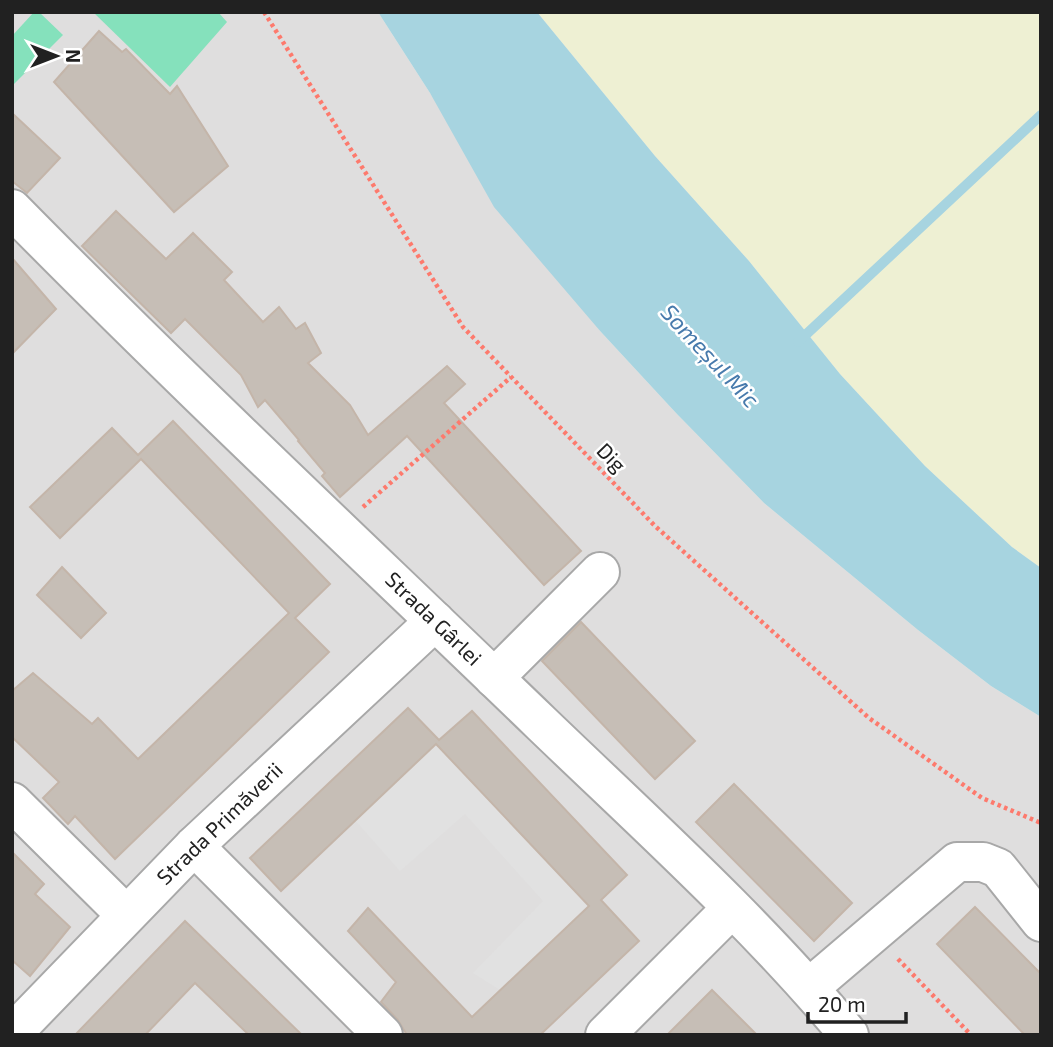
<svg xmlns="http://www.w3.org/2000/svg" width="1053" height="1047" font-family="'Exo 2',sans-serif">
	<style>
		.residential { fill: #dfdede }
		.farmland { fill: #eef0d3 }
		.pitch { fill: #85e1bc }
		.parking { fill: #e1e1e1 }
		.water { fill: #a7d4e0 }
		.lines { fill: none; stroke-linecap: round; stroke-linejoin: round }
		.stream { stroke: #a7d4e0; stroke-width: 10 }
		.building { fill: #c6beb6; stroke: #c4b5a9; stroke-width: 2 }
		.minor-casing { stroke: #a8a8a8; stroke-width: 42 }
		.path { stroke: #fd7a6d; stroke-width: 4.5; stroke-dasharray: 3.5 3.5; stroke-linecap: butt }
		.minor { stroke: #fff; stroke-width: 38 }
		.labels { text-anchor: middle; stroke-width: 5; stroke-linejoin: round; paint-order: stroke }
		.street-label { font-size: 21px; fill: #212121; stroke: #fff }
		.water-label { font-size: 23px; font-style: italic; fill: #477aac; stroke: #fff }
	</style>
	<rect width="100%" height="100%" fill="#f1eee8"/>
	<polygon class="residential" points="12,12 378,12 430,93 601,332 676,413 764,503 918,630 991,686 1041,717 1041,1035 12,1035"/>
	<polygon class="farmland" points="537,12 1041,12 1041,568 1012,547 925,466 840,374 749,261 655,156"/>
	<g class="pitch">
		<polygon points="34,12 39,12 63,35 12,86 12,36"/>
		<polygon points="93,12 218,12 227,22 170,87"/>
	</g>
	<polygon class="parking" points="436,744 589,906 500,990 473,973 543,901 465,814 400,871 355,820"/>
	<polygon class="water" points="378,12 537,12 655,156 749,261 840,374 925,466 1012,547 1041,568 1041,717 991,686 918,630 764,503 676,413 601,332 494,207 430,93"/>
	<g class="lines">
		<polyline class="stream" points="798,342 1041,115"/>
	</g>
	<g class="building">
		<polygon points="99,31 122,52 126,49 170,94 177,86 228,166 174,212 54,82"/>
		<polygon points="12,113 60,158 27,193 12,181"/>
		<polygon points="116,211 166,259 193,233 232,272 224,280 263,322 279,307 296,329 305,323 321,353 308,363 350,405 368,435 447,366 465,384 444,403 581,551 544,585 407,436 340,497 322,476 325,473 298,441 299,440 265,400 258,407 241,375 185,319 171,333 82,246"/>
		<polygon points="12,258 56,309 12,354"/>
		<polygon points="173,421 330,584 295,618 329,652 115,859 75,816 68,824 43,798 59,782 12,737 12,691 33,673 92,724 98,718 138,759 289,613 141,459 60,538 30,507 112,428 138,455"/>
		<polygon points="62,567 106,613 81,638 37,595"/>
		<polygon points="581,622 695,741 655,779 542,661"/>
		<polygon points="408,708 439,740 472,711 627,875 601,900 639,941 540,1035 407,1035 398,1020 381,1002 396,982 348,931 368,908 472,1017 589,906 436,744 281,891 250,858"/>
		<polygon points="734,784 852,903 814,941 696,822"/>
		<polygon points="12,852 44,884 35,894 70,927 30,976 12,960"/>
		<polygon points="975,907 1041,974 1041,1035 1025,1035 937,944"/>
		<polygon points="185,921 302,1035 249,1035 195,983 145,1035 75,1035"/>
		<polygon points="712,990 757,1035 667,1035"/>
	</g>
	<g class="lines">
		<defs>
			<g id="minor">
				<path d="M12,209C185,385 365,553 542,724C647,825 756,923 849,1035"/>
				<polyline points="494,678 600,572"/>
				<polyline points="12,802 126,915"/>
				<polyline points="194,846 383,1035"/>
				<polyline points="809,988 957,862 983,862 998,868 1041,922"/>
				<polyline points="12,1034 194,846 435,621"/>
				<polyline points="605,1035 731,909"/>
			</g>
		</defs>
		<use href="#minor" class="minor-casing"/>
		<g class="path">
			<polyline points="264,12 463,327 655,526 869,718 982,798 1041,823"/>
			<polyline points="363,507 511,377"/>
			<polyline points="898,959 971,1035"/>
		</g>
		<use href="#minor" class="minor"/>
	</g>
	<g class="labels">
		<g class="street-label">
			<text transform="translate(611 458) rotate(46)" y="7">Dig</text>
			<text transform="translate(433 619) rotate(44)" y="7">Strada Gârlei</text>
			<text transform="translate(220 824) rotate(-44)" y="7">Strada Primăverii</text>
		</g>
		<g class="water-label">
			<text transform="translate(710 356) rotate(47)" y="8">Someșul Mic</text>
		</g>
	</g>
	<rect width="1053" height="1047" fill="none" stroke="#212121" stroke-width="28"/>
	<g transform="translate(56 56) rotate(90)" stroke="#ffffff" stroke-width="5" paint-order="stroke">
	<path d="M0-5L12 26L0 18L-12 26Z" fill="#212121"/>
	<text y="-10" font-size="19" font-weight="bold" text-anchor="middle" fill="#212121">N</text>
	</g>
	<path d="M808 1012v10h98v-10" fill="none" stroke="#212121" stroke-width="3.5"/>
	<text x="818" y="1012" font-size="21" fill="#212121" stroke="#ffffff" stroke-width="5" paint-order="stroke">20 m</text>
</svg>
